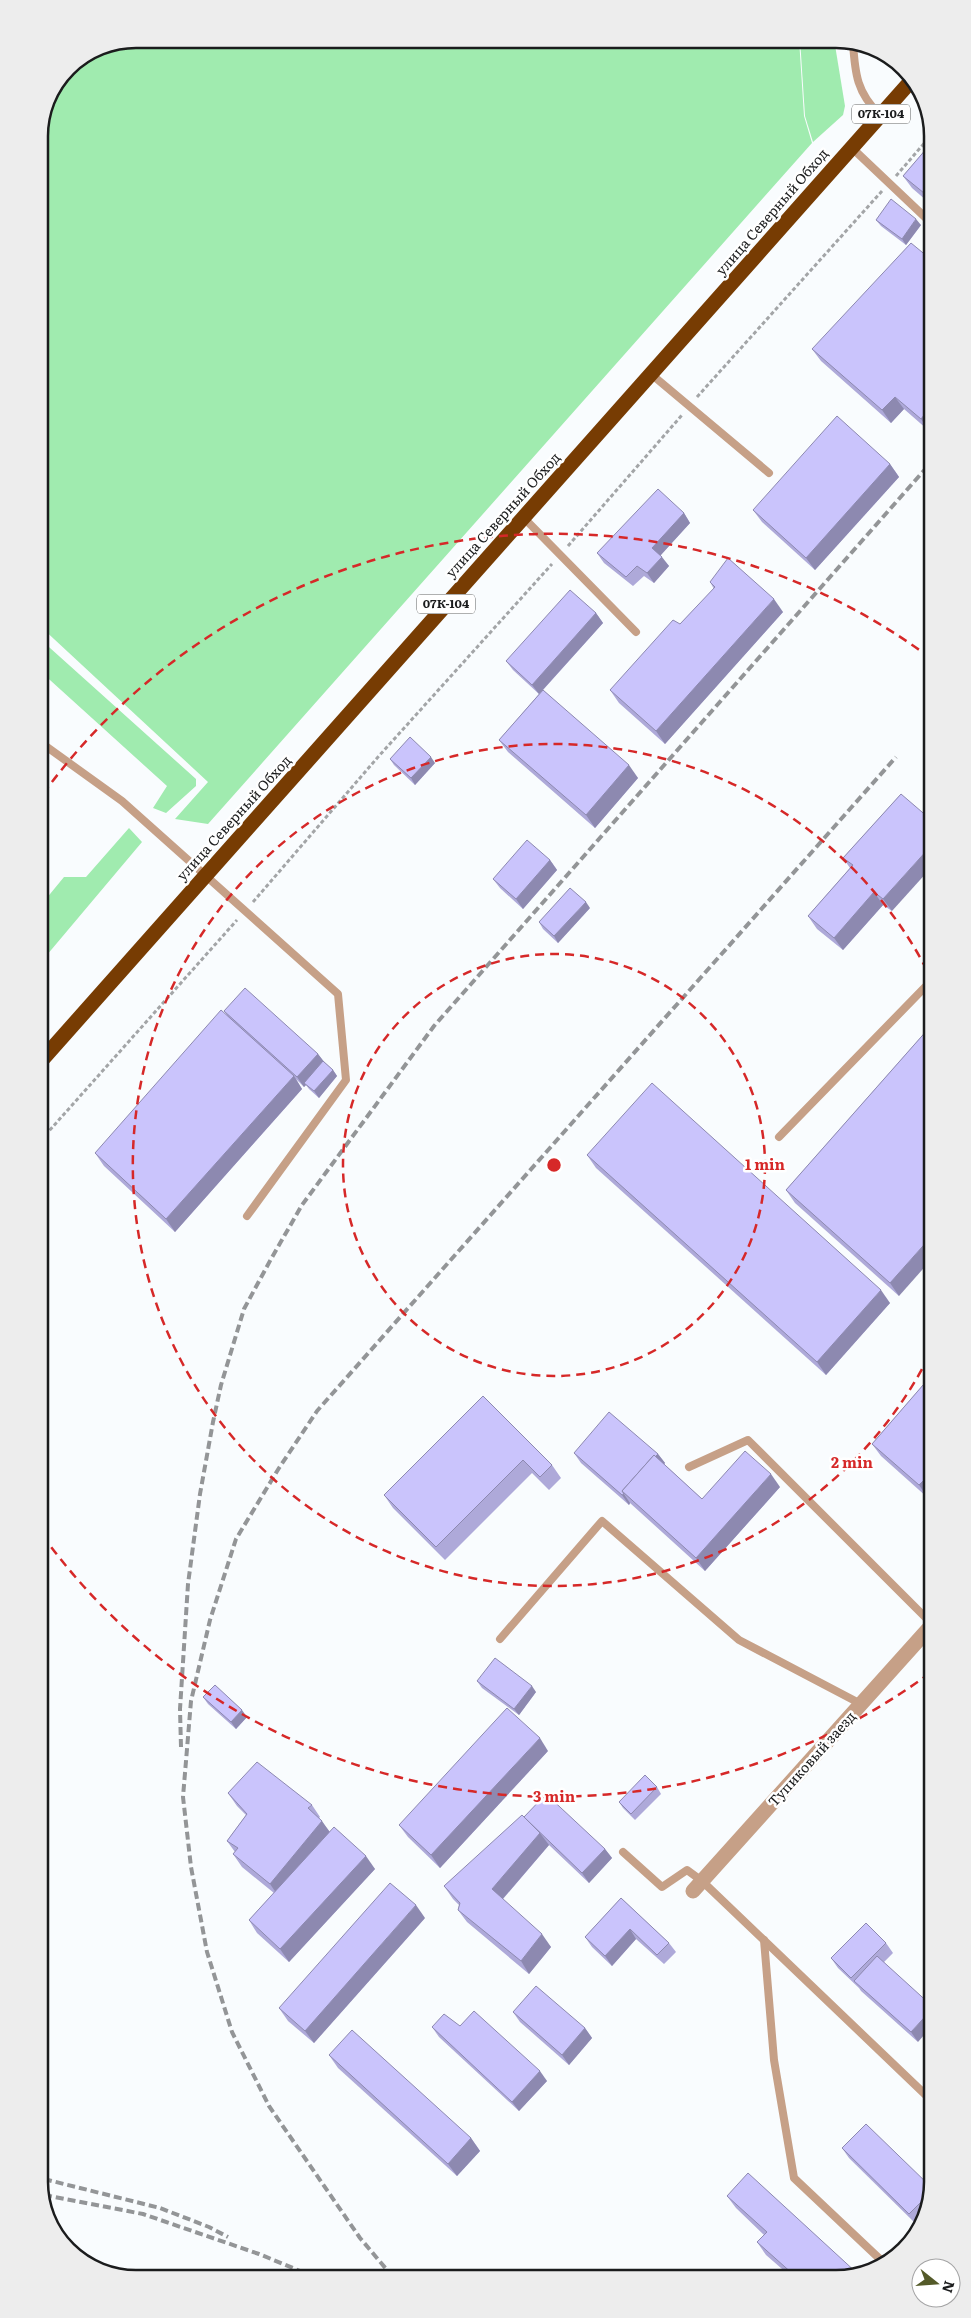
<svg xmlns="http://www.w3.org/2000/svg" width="971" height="2318" font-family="Literata,serif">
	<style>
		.green { fill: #a0ebaf }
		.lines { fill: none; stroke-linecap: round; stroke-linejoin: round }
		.path { stroke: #a3a5a7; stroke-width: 3; stroke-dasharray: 4 2.5; stroke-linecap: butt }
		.lane { stroke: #c6a087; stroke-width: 8 }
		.street { stroke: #c6a087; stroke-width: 15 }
		.highway { stroke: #773c03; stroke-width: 15 }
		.rail { stroke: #939597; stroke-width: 4; stroke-dasharray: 8 4; stroke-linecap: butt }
		.wall { fill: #aea9d9 }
		.shaded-wall { fill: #8d89b0 }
		.building { fill: #cac4fc; stroke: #8d89b0 }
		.ring { fill: none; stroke: #d62828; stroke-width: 2.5; stroke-dasharray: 9 6 }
		.labels { text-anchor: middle; stroke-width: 5; stroke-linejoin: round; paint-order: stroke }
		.shield { fill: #fff; stroke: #5f6061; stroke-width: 1 }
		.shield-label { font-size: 12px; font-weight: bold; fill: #1b1c1d }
		.street-label { font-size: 14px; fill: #1b1c1d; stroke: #fff }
		.rim { fill: none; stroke: #1b1c1d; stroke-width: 2.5 }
		.centre { fill: #d62828; stroke: #fff; stroke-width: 2.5 }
		.ring-label { font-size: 15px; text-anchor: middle; font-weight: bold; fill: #d62828; stroke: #fff; stroke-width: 5; stroke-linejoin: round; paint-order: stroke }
	</style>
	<rect width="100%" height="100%" fill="#f9fcfe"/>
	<g class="green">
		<polygon points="135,39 799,39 804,116 812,143 208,824 175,819 208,782 40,626 39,129 67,67 98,46"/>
		<polygon points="800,39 834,39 845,106 843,115 813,142 805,116"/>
		<polygon points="40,639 196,779 196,786 166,813 153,808 167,786 40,671"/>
		<polygon points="129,828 142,842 41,962 41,905 64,877 86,877"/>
	</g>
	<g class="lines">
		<g class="path">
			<polyline points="896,176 927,140"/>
			<polyline points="697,397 882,191"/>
			<polyline points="568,546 682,415"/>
			<polyline points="253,902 378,757 552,564"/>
			<polyline points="41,1140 237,920"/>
		</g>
		<g class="lane">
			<path d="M853,43C855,74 857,93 880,115"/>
			<polyline points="851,147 928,220"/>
			<polyline points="651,374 769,473"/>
			<polyline points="523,517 636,632"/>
			<polyline points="40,742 122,801 338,994 346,1080 247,1216"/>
			<polyline points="779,1137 929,983"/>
			<polyline points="689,1467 748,1440 931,1623"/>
			<polyline points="500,1639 602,1521 739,1640 861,1704"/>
			<polyline points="623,1852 662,1887 687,1870 702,1881 932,2101"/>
			<polyline points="764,1940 774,2060 794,2178 883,2262"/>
		</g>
		<polyline class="street" points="693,1891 931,1626"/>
		<polyline class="highway" points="41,1061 911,81"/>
		<g class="rail">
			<polyline points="181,1747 180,1709 188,1584 200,1494 213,1422 221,1385 244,1309 271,1259 302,1205 434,1026 928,466"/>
			<polyline points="44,2179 160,2208 209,2227 228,2237"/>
			<polyline points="44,2195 143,2214 259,2254 317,2278"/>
			<polyline points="393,2277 360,2238 269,2106 232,2032 207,1952 191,1867 183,1797 191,1701 210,1620 236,1539 279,1468 317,1411 896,757"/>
		</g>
	</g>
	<g class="wall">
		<polygon points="927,148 927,201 912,188 903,176"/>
		<polygon points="876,220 921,225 906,245 881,226"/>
		<polygon points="928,257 928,430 904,409 891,423 821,361 812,349"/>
		<polygon points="890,464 899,477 815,570 762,522 753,510"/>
		<polygon points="684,513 690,523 660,556 669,566 654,583 644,576 633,586 604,563 597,553"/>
		<polygon points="710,582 783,612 665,744 619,703 610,690 680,624 714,589"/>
		<polygon points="596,613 603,623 543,690 638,778 595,828 508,752 499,740 539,694 513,670 506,661"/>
		<polygon points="390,759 435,763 415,785 394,765"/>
		<polygon points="901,794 892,911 883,905 843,950 817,929 808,916 850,868 843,858"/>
		<polygon points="550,860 557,870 523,909 500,888 493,879"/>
		<polygon points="590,908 558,943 543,929 539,922"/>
		<polygon points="224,1011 318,1054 324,1062 333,1070 337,1076 319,1098 309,1089 306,1085 304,1087 296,1079 302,1089 175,1232 104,1166 95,1153 228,1017"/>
		<polygon points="929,1028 899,1296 795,1203 786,1190"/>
		<polygon points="587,1155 890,1303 826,1375 596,1168"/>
		<polygon points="930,1377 931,1495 928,1498 881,1456 872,1444"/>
		<polygon points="483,1396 552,1465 561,1478 549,1490 532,1473 445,1560 393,1508 384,1495"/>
		<polygon points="574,1453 658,1454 665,1463 664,1464 702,1499 780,1487 705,1571 630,1503 629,1505 581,1463"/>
		<polygon points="477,1681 536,1692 519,1715 482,1688"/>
		<polygon points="203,1697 247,1717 236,1729 208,1704"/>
		<polygon points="548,1751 440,1868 408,1837 399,1825"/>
		<polygon points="657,1787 661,1794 635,1820 623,1808 619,1802"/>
		<polygon points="228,1793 312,1805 320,1817 319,1818 330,1832 375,1869 289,1962 257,1933 249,1920 274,1893 242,1867 233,1854 235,1852 227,1841 246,1815 237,1806"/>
		<polygon points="524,1817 605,1849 612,1858 589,1883 549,1845 503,1899 551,1947 529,1974 467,1922 458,1910 459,1905 453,1899 444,1886"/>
		<polygon points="621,1898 669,1943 676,1952 664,1964 636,1939 612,1966 592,1947 585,1937"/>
		<polygon points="425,1918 314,2043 288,2021 279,2008"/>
		<polygon points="886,1943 893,1953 884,1962 918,2042 861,1991 859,1988 838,1968 831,1958"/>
		<polygon points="513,2012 585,2028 592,2038 569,2065 520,2022"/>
		<polygon points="432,2027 547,2081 519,2111 439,2037"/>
		<polygon points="329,2055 471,2138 480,2151 457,2176 338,2068"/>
		<polygon points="842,2148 931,2187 920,2219 916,2224 849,2158"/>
		<polygon points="727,2196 858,2274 789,2275 766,2255 757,2242 764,2235 736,2208"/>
	</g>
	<g class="shaded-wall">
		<polygon points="927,188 927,198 924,193"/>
		<polygon points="916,219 921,225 906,245 902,239"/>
		<polygon points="895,397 904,409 891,423 882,410"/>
		<polygon points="928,410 928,429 921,419"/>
		<polygon points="890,464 899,477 815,570 806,558"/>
		<polygon points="684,513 690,523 659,557 652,548"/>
		<polygon points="662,557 669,566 654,583 647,573"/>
		<polygon points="774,599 783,612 665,744 656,731"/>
		<polygon points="596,613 603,623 539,694 532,685"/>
		<polygon points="431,757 435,763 415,785 411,778"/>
		<polygon points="629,765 638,778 595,828 586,815"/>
		<polygon points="929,848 929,870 892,911 883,899"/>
		<polygon points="550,860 557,870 523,909 516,899"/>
		<polygon points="874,892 883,905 843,950 834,938"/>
		<polygon points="586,902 590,908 558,943 554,936"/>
		<polygon points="318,1054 325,1063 304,1083 306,1085 304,1087 297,1077"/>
		<polygon points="333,1070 337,1076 319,1098 314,1091"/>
		<polygon points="294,1076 302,1089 175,1232 166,1219"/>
		<polygon points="930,1238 930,1261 899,1296 890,1283"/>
		<polygon points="881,1290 890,1303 826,1375 817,1362"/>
		<polygon points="658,1454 665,1463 633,1501 624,1493"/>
		<polygon points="931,1473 931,1495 928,1498 919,1485"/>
		<polygon points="771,1474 780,1487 705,1571 696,1558"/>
		<polygon points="624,1494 630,1503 629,1505 622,1495"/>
		<polygon points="532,1686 536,1692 519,1715 514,1709"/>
		<polygon points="242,1710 247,1717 236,1729 231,1722"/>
		<polygon points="540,1738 548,1751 440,1868 431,1855"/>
		<polygon points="322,1821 331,1834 279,1897 270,1884"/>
		<polygon points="540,1833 549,1845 500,1902 492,1889"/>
		<polygon points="605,1849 612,1858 589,1883 582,1873"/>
		<polygon points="366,1856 375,1869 289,1962 280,1949"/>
		<polygon points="416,1905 425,1918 314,2043 305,2031"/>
		<polygon points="630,1929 636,1939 612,1966 605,1956"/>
		<polygon points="542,1934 551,1947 529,1974 521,1961"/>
		<polygon points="932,2009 932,2026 918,2042 911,2032"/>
		<polygon points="585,2028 592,2038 569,2065 562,2055"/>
		<polygon points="540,2071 547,2081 519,2111 512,2102"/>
		<polygon points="471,2138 480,2151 457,2176 448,2164"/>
	</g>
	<g class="building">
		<polygon points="927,148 927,188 924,193 903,176"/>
		<polygon points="891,199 916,219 902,239 876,220"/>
		<polygon points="911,243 928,257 928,410 921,419 895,397 882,410 812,349"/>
		<polygon points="837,416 890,464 806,558 753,510"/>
		<polygon points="658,489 684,513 652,548 662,557 647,573 637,566 626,577 597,553"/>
		<polygon points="728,558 774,599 656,731 610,690 673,620 680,624 715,587 710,582"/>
		<polygon points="570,590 596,613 532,685 506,661"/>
		<polygon points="543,690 629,765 586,815 499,740"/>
		<polygon points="410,737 431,757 411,778 390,759"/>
		<polygon points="901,794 929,818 929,848 883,899 874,892 834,938 808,916 853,865 843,858"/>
		<polygon points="527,840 550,860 516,899 493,879"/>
		<polygon points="570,888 586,902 554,936 539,922"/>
		<polygon points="245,988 318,1054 297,1077 224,1011"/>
		<polygon points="221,1010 294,1076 166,1219 95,1153"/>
		<polygon points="929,1028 930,1238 890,1283 786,1190"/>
		<polygon points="323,1061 333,1070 314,1091 304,1083"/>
		<polygon points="652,1083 881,1290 817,1362 587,1155"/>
		<polygon points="930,1377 931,1473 919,1485 872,1444"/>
		<polygon points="483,1396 552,1465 540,1477 523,1460 436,1547 384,1495"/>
		<polygon points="609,1412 658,1454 655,1457 654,1455 622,1491 624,1494 622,1495 574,1453"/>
		<polygon points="745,1451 771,1474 696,1558 622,1491 654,1455 702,1499"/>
		<polygon points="495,1658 532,1686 514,1709 477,1681"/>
		<polygon points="215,1685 242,1710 231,1722 203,1697"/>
		<polygon points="507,1708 540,1738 431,1855 399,1825"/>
		<polygon points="257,1762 312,1805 308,1808 322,1821 270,1884 233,1854 238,1848 227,1841 247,1814 228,1793"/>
		<polygon points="645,1775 657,1787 631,1814 619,1802"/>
		<polygon points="546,1794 605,1849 582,1873 524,1817"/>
		<polygon points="522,1815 540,1833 492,1889 542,1934 521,1961 458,1910 460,1903 444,1886"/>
		<polygon points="334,1827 366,1856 280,1949 249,1920"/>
		<polygon points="390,1883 416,1905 305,2031 279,2008"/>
		<polygon points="621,1898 669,1943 657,1955 630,1929 605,1956 585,1937"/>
		<polygon points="866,1923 886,1943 851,1978 831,1958"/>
		<polygon points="877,1956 932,2006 932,2009 911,2032 854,1981"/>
		<polygon points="536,1986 585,2028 562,2055 513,2012"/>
		<polygon points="474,2011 540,2071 512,2102 432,2027 444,2014 460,2026"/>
		<polygon points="352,2030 471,2138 448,2164 329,2055"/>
		<polygon points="866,2124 931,2187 929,2194 909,2214 842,2148"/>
		<polygon points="748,2173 858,2274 794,2275 757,2242 767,2232 727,2196"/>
	</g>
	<g class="ring">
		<circle cx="554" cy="1165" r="211"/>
		<path d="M929 1356A421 421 0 1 1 929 974"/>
		<path d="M930 1673A632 632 0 0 1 43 1536M43 794A632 632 0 0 1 925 654"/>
	</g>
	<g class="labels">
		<g class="shield">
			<rect x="852" y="104.5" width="58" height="19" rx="4"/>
			<rect x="417" y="594.5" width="58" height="19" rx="4"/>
		</g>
		<g class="shield-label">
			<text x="881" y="118">07К-104</text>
			<text x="446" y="608">07К-104</text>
		</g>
		<g class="street-label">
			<text transform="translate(772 212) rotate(-49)" y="5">улица Северный Обход</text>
			<text transform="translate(503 515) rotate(-48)" y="5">улица Северный Обход</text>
			<text transform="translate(234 818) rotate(-48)" y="5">улица Северный Обход</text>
			<text transform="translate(812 1759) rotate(-48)" y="5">Тупиковый заезд</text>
		</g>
	</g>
	<path d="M0 0H971V2318H0ZM136 48H836A88 88 0 0 1 924 136V2182A88 88 0 0 1 836 2270H136A88 88 0 0 1 48 2182V136A88 88 0 0 1 136 48Z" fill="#ededed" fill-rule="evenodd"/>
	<path class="rim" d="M136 48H836A88 88 0 0 1 924 136V2182A88 88 0 0 1 836 2270H136A88 88 0 0 1 48 2182V136A88 88 0 0 1 136 48Z"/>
	<circle cx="554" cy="1165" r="8" class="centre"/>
	<g class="ring-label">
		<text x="765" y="1170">1 min</text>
		<text x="852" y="1468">2 min</text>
		<text x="554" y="1802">3 min</text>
	</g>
	<g transform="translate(936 2283) rotate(107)"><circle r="24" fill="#ffffff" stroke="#a4a4a5"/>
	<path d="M0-4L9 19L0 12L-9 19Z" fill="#545a29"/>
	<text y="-8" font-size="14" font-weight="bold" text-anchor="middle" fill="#1b1c1d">N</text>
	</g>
</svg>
